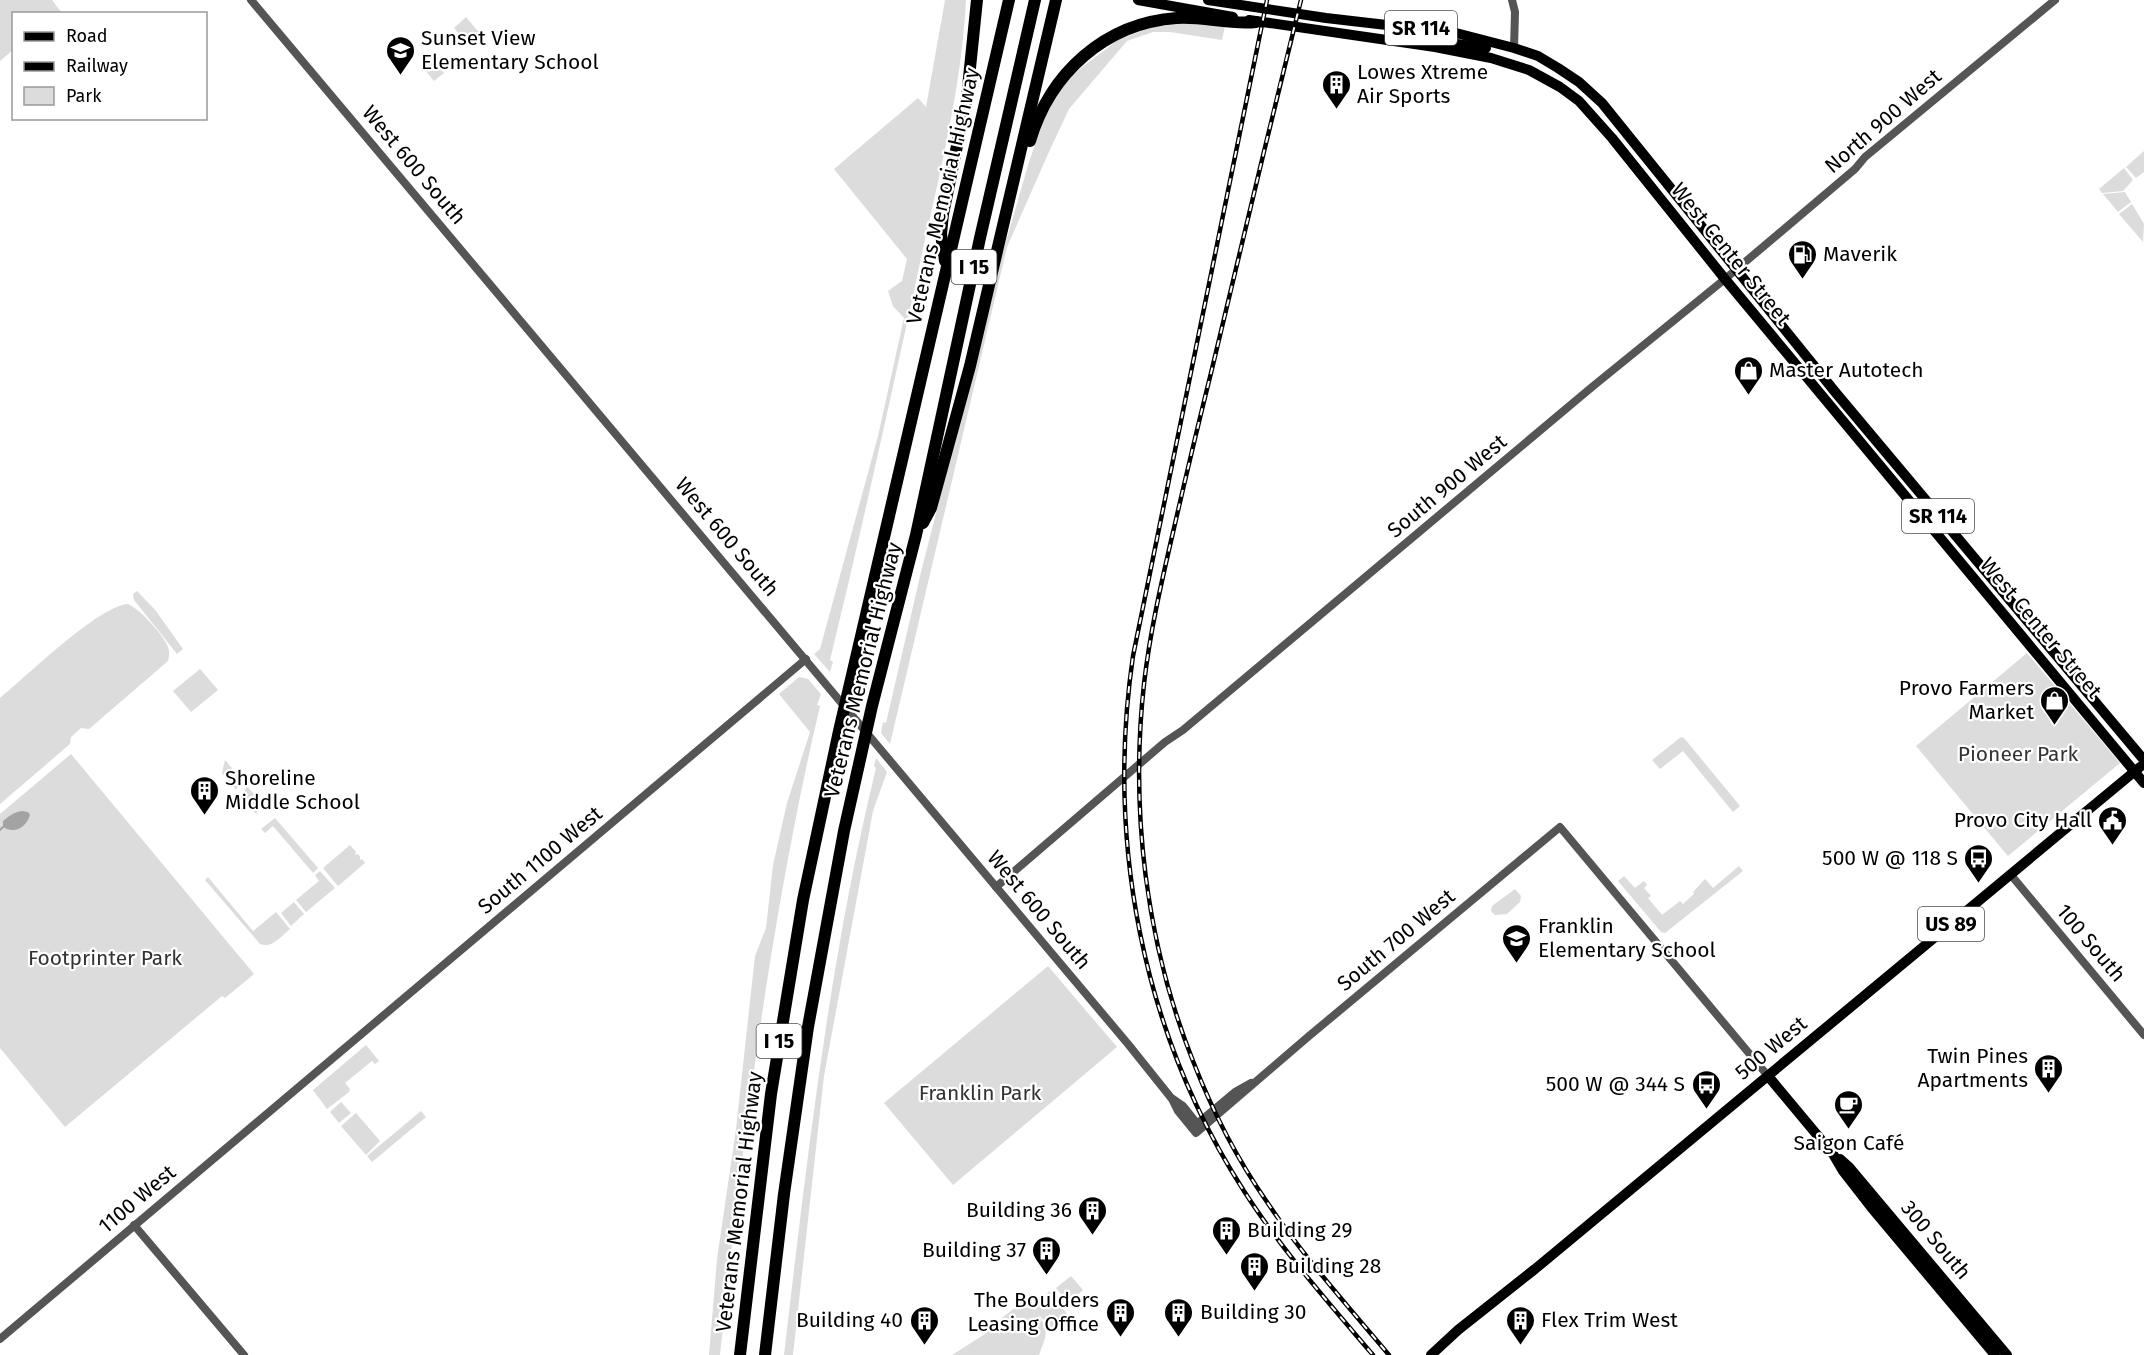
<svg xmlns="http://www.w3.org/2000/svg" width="2144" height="1355" font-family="'Fira Sans',sans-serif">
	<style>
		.green { fill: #dcdcdc }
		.water { fill: #a3a3a3 }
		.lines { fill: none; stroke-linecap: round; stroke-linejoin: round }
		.stream { stroke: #a3a3a3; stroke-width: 2 }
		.minor { stroke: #555; stroke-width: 8 }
		.major { stroke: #000; stroke-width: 10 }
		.highway { stroke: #000; stroke-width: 12 }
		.rail-casing { stroke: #000; stroke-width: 4.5 }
		.rail { stroke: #fff; stroke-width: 2; stroke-dasharray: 7; stroke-linecap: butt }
		.labels { text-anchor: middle; stroke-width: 4.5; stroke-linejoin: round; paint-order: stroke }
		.shield { fill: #fff; stroke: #4c4c4c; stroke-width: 1.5 }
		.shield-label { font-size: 20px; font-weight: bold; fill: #000 }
		.poi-label { font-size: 21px; fill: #000; stroke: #fff; text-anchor: start }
		.street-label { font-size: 21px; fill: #000; stroke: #fff }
		.park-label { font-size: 21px; fill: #333; stroke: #fff }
	</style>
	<rect width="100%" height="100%" fill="#fff"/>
	<g class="green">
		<polygon points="0,0 52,0 61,12 59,14 14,14 13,50 0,61"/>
		<path d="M945,0H966C961,99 934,194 914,291C887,414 860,537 830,660L833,662L830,672L814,654L820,649L878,436L904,318L893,306L888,291L902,281L907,259L834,169L918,98L926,107Z"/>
		<polygon points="466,17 482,36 469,46 454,28"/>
		<polygon points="1188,23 1225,26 1222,40 1170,32 1153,32 1127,41 1069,109 1048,154 1007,247 890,744 881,733 883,722 886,723 921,572 1002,255 1029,162 1044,119 1065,80 1118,40 1152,27"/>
		<polygon points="433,60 444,73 434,81 424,69"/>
		<polygon points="2144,151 2144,172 2136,178 2126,167"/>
		<polygon points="2124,168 2133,180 2123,191 2102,193 2099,189"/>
		<polygon points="2125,192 2131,202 2118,212 2103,194"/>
		<polygon points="2132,204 2144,224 2143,242 2119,214"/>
		<polygon points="137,591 156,611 183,649 177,654 134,600 133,594"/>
		<path d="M127,604C139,607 164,636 168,647C170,652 169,657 168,661L89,729L81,728L71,737L70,744L0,804V698C27,676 96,608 127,604Z"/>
		<polygon points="2027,653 2120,763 2008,856 1916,746"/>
		<polygon points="200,669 218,690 191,712 173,691"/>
		<path d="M799,677L808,679L821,694L817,705L820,706C770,919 743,1138 720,1355H709L717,1259L736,1129L755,956L766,928L773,865L787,803L810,732L779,694Z"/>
		<polygon points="1681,737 1684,738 1740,806 1733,812 1683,751 1660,769 1652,760"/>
		<polygon points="71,754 254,974 225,998 222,996 65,1127 0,1048 0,814"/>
		<path d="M876,758L887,772L873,811L824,1076L793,1355H784C807,1159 829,961 876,768L874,766Z"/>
		<polygon points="225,760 241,779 236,790 222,773"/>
		<polygon points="247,786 262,804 256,814 242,797"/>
		<polygon points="275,818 318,868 313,873 273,826 265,833 261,829"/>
		<polygon points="350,845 356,852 355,855 358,854 360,857 360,860 362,859 365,863 338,886 323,868"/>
		<polygon points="1739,866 1743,871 1665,933 1661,932 1618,881 1624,876 1635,888 1644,881 1647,885 1644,888 1651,896 1648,898 1662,915 1680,901 1683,904 1694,894 1693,892 1705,879 1713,888"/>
		<polygon points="320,871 335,888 306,912 296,900 319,881 315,875"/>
		<path d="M208,877L253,931L276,912L290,929C281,936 272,949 260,944L205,880Z"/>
		<polygon points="1515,889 1521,896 1520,902 1507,914 1495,915 1491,911 1492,906"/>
		<polygon points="294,902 304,914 291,926 281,913"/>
		<polygon points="1048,966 1117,1047 953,1185 884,1103"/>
		<polygon points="366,1045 379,1061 375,1064 372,1061 345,1083 350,1089 349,1092 327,1109 313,1090"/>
		<polygon points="341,1102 351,1113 339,1123 330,1112"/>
		<polygon points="421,1111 426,1117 372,1162 367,1156"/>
		<polygon points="356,1113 380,1141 366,1155 341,1126"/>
		<polygon points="1071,1276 1083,1290 1069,1303 1056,1288"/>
		<path d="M1049,1291L1069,1316L1052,1329L1038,1314C1050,1332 1046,1335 1039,1355H952L985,1334L1003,1317L1016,1307L1032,1308L1035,1310Z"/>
	</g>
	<path class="water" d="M22,811L28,812L30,815C26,828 14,834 3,827V821C9,816 14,812 22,811Z"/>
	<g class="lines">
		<polyline class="stream" points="0,830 3,827"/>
		<g class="minor">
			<polyline points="251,0 1128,1044 1172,1099 1178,1111 1196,1133 1309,1036 1560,827 1768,1076"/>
			<polyline points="1512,0 1515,12 1514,48"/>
			<polyline points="2011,875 2144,1035"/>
			<polyline points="996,887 1165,742 1183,730 1592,387 1725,279 1855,169 1865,157 2055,0"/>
			<polyline points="1173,1099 1183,1106 1199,1126"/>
			<polyline points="1192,1128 1235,1092 1251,1083"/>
			<polyline points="134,1225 244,1355"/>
			<polyline points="0,1339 806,659"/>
		</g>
		<g class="major">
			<polyline points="1138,0 1233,17"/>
			<polyline points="1208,0 1326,18 1456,33 1514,48 1538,56 1558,68 1579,82 1602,103 1836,393 2144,760"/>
			<polyline points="1249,20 1435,47 1491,58 1529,70 1560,87 1579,101 1612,138 1725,279 2144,783"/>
			<polyline points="1391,35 1486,48"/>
			<polyline points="1768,1076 1833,1154 1843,1171 1871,1207 1995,1355"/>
			<polyline points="1840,1159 1849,1167 2007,1355"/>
			<polyline points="1431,1355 1458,1330 1535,1269 2140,767"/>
		</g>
		<g class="highway">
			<path d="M1030,141C1050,73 1105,23 1177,18C1203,16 1229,25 1256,22"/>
			<polyline points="945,261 941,234 943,214 967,97 977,0"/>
			<polyline points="923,523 931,508 970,366 1056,0"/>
			<polyline points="740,1355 771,1094 803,900 839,731 1009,0"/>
			<polyline points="765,1355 784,1194 808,1027 844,831 872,706 916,535 980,238 1035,0"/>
		</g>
		<defs>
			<g id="rail">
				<path d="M1267,0L1133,656C1106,841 1142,1033 1244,1191C1281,1249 1328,1302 1373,1355"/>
				<path d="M1301,0C1270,124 1241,249 1211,373C1198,425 1186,476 1174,528C1162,580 1150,631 1144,684C1130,810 1146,943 1193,1061C1212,1110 1237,1159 1267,1202C1303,1256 1347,1305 1389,1355"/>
			</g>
		</defs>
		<use href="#rail" class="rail-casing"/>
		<use href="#rail" class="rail"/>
	</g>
	<defs>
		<symbol id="school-pin" viewBox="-11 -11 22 30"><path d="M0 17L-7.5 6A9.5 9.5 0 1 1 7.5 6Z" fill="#000" stroke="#fff"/><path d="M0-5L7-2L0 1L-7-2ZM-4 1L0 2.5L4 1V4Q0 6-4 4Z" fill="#fff"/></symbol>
		<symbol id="building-pin" viewBox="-11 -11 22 30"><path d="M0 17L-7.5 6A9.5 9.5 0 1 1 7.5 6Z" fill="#000" stroke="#fff"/><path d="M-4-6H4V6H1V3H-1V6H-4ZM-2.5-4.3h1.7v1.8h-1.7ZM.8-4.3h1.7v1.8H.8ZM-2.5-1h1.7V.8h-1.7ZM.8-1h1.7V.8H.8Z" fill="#fff"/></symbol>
		<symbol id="fuel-pin" viewBox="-11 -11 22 30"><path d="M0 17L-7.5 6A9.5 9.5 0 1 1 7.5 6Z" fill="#000" stroke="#fff"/><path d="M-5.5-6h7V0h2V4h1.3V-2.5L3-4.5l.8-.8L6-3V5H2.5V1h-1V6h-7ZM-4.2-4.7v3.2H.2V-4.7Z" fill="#fff"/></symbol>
		<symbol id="shop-pin" viewBox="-11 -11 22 30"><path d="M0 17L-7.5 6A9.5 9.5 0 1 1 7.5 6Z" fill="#000" stroke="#fff"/><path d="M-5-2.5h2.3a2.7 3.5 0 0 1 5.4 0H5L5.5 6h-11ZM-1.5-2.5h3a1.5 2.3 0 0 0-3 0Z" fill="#fff"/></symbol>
		<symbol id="civic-pin" viewBox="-11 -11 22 30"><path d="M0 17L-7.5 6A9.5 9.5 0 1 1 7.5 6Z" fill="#000" stroke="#fff"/><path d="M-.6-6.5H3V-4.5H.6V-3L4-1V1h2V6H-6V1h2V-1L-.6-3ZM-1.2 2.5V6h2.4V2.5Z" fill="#fff"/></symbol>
		<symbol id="bus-pin" viewBox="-11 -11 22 30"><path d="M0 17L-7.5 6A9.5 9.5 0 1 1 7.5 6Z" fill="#000" stroke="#fff"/><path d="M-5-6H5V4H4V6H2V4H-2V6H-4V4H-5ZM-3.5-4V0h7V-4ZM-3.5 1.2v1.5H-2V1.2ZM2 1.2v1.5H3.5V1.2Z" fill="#fff"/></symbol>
		<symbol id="cafe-pin" viewBox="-11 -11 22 30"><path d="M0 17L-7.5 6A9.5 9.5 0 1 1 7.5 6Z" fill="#000" stroke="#fff"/><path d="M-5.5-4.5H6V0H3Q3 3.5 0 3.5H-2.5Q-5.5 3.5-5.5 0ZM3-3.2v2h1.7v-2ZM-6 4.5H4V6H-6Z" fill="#fff"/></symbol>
	</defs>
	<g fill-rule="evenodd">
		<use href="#school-pin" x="384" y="34" width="33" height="45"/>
		<use href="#building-pin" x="1320" y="68" width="33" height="45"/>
		<use href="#fuel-pin" x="1786" y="238" width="33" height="45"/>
		<use href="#shop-pin" x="1732" y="354" width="33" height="45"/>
		<use href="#shop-pin" x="2038" y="684" width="33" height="45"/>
		<use href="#building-pin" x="188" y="774" width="33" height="45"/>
		<use href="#civic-pin" x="2096" y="804" width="33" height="45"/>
		<use href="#bus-pin" x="1962" y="842" width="33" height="45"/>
		<use href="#school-pin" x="1500" y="922" width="33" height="45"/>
		<use href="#building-pin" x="2032" y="1052" width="33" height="45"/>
		<use href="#bus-pin" x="1690" y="1068" width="33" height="45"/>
		<use href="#cafe-pin" x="1832" y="1088" width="33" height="45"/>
		<use href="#building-pin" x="1076" y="1194" width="33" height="45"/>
		<use href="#building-pin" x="1210" y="1214" width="33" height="45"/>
		<use href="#building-pin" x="1030" y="1234" width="33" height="45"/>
		<use href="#building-pin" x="1238" y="1250" width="33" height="45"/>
		<use href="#building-pin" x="1104" y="1296" width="33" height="45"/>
		<use href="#building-pin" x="1162" y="1296" width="33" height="45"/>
		<use href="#building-pin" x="908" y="1304" width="33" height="45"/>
		<use href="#building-pin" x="1504" y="1304" width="33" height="45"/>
	</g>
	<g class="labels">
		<g class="shield">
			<rect x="1385" y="11" width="72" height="34" rx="4.5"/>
			<rect x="951.5" y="250" width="45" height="34" rx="4.5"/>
			<rect x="1902" y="499" width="72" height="34" rx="4.5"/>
			<rect x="1918" y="907" width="66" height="34" rx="4.5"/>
			<rect x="756.5" y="1024" width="45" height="34" rx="4.5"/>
		</g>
		<g class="shield-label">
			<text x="1421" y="35">SR 114</text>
			<text x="974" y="274">I 15</text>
			<text x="1938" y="523">SR 114</text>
			<text x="1951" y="931">US 89</text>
			<text x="779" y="1048">I 15</text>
		</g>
		<g class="poi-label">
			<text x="421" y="45">Sunset View<tspan x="421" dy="24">Elementary School</tspan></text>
			<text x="1357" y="79">Lowes Xtreme<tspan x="1357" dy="24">Air Sports</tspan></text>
			<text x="1823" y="261">Maverik</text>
			<text x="1769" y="377">Master Autotech</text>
			<text x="2034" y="695" text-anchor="end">Provo Farmers<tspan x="2034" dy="24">Market</tspan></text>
			<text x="225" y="785">Shoreline<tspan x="225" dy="24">Middle School</tspan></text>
			<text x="2092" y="827" text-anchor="end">Provo City Hall</text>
			<text x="1958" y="865" text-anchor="end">500 W @ 118 S</text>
			<text x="1538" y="933">Franklin<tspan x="1538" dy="24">Elementary School</tspan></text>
			<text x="2028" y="1063" text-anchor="end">Twin Pines<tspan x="2028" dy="24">Apartments</tspan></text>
			<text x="1685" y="1091" text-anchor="end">500 W @ 344 S</text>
			<text x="1849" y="1150" text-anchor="middle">Saigon Café</text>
			<text x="1072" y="1217" text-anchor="end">Building 36</text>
			<text x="1247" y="1237">Building 29</text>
			<text x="1026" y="1257" text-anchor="end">Building 37</text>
			<text x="1275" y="1273">Building 28</text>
			<text x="1099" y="1307" text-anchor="end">The Boulders<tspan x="1099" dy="24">Leasing Office</tspan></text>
			<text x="1200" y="1319">Building 30</text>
			<text x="903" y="1327" text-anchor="end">Building 40</text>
			<text x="1541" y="1327">Flex Trim West</text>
		</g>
		<g class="street-label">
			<text transform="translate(1883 121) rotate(-41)" y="7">North 900 West</text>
			<text transform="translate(414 165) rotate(50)" y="7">West 600 South</text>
			<text transform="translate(943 196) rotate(-77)" y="7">Veterans Memorial Highway</text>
			<text transform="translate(1731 254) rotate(51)" y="7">West Center Street</text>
			<text transform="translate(1447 486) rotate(-40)" y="7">South 900 West</text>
			<text transform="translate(727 537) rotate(50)" y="7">West 600 South</text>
			<text transform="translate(2041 628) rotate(50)" y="7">West Center Street</text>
			<text transform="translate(863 670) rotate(-76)" y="7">Veterans Memorial Highway</text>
			<text transform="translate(540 860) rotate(-40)" y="7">South 1100 West</text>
			<text transform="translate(1039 910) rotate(50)" y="7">West 600 South</text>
			<text transform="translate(1396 940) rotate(-40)" y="7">South 700 West</text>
			<text transform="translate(2091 943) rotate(50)" y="7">100 South</text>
			<text transform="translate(1771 1048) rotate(-40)" y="7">500 West</text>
			<text transform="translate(137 1199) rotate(-40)" y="7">1100 West</text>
			<text transform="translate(739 1202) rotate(-83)" y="7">Veterans Memorial Highway</text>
			<text transform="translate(1936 1240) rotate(50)" y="7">300 South</text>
		</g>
		<g class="park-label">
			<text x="2018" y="761">Pioneer Park</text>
			<text x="105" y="965">Footprinter Park</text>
			<text x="980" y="1100">Franklin Park</text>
		</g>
	</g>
	<rect x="12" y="12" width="195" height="108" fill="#ffffff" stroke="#999999" stroke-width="1.5"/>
	<rect x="24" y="32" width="30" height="9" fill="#000000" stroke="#999999" stroke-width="1.5"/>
	<text x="66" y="42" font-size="18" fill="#000000">Road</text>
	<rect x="24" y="62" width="30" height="9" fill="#000000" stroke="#999999" stroke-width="1.5"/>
	<text x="66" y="72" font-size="18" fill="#000000">Railway</text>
	<rect x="24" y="87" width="30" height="18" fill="#dcdcdc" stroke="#999999" stroke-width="1.5"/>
	<text x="66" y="102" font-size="18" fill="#000000">Park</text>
</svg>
